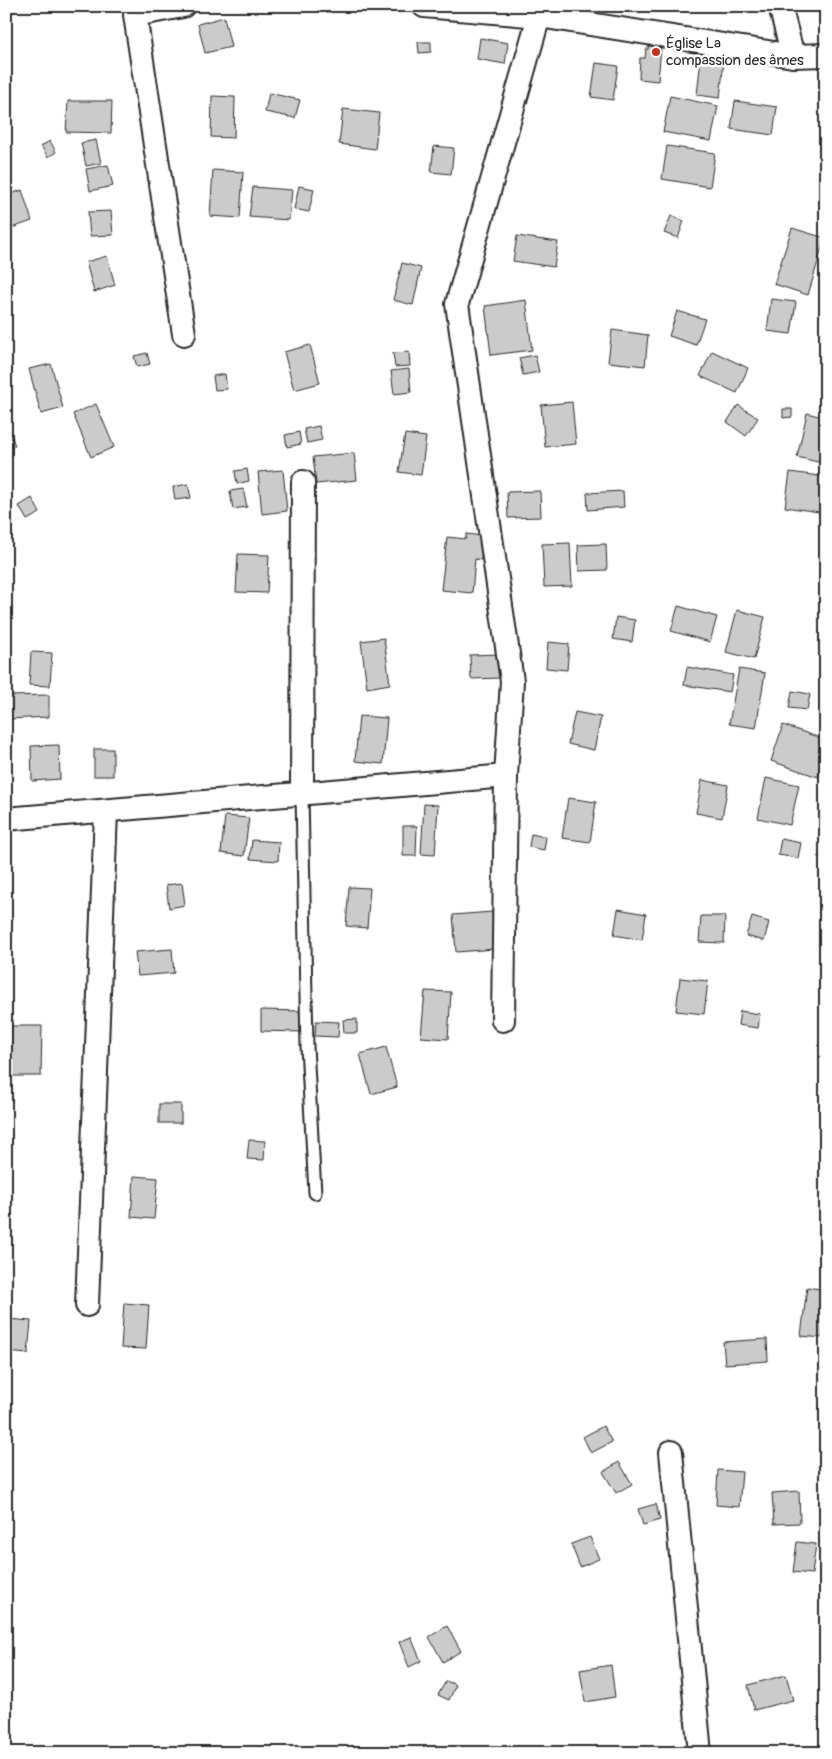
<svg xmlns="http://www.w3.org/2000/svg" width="832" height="1759" font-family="Pangolin,sans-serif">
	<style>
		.building { fill: #cbcbcb; stroke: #2b2b2b }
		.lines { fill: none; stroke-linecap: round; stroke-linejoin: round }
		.lane-casing { stroke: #2b2b2b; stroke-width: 15 }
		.street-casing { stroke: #2b2b2b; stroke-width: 26 }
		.lane { stroke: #fff; stroke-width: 11 }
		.street { stroke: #fff; stroke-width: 22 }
		.poi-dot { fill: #c8321e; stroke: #fff; stroke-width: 2 }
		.labels { text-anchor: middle; stroke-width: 5; stroke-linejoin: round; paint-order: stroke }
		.poi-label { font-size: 15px; fill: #2b2b2b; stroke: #fff; text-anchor: start }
	</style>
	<rect width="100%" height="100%" fill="#fff"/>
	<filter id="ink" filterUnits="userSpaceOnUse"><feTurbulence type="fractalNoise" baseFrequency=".02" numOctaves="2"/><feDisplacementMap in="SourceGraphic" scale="10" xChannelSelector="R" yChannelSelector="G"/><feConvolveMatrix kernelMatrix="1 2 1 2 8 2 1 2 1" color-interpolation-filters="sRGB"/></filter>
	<g filter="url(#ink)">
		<g class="building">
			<polygon points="224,17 231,47 205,53 198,24"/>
			<polygon points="650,36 662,37 658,81 639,79 640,58 645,58 646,49 648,49"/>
			<polygon points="480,38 508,43 505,64 477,59"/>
			<polygon points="418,42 431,42 431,52 419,53"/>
			<polygon points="702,49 725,51 720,98 697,95"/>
			<polygon points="596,63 618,66 613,100 591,97"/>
			<polygon points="269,93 300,100 295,118 265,112"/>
			<polygon points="212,96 235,97 234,138 211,137"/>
			<polygon points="670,96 718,106 711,141 663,132"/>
			<polygon points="68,101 112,101 111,133 66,132"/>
			<polygon points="735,101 777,107 773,135 731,129"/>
			<polygon points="343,109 379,113 375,149 339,144"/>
			<polygon points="96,140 101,163 86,166 81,143"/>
			<polygon points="50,141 56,152 48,157 41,146"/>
			<polygon points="434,146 454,148 451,174 431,172"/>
			<polygon points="667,146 715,153 710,187 662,179"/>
			<polygon points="108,165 113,186 90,191 86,169"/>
			<polygon points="213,170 243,172 240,218 210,216"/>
			<polygon points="299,186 314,189 309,212 294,209"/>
			<polygon points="253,187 292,190 289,220 249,217"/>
			<polygon points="22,190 32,221 6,230 6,196"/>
			<polygon points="111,211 113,235 90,236 88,212"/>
			<polygon points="671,216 684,221 678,238 664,233"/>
			<polygon points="792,228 825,238 808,295 774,284"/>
			<polygon points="517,236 558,242 554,267 513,261"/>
			<polygon points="107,256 115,285 94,292 86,262"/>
			<polygon points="402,263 421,268 413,305 393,300"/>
			<polygon points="771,299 796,302 791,334 767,331"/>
			<polygon points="526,300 532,350 491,355 485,306"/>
			<polygon points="677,311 705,319 696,345 669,336"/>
			<polygon points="612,330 648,335 645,366 608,362"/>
			<polygon points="310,345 320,383 294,390 284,352"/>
			<polygon points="712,351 748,368 737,393 700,376"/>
			<polygon points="409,352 410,366 395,367 393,353"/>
			<polygon points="147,353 150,364 137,367 134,356"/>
			<polygon points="535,355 539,372 523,375 519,358"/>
			<polygon points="51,364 63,408 41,414 29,369"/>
			<polygon points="409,369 411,392 394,394 391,371"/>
			<polygon points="225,374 227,389 215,390 213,376"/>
			<polygon points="572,402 576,444 545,447 541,405"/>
			<polygon points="96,404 114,447 91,457 73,414"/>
			<polygon points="738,405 758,418 746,436 727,422"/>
			<polygon points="783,409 792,409 792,417 783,418"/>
			<polygon points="807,413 826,418 826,464 797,457"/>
			<polygon points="6,421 7,421 15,446 6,449"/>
			<polygon points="319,426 322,440 307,443 304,429"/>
			<polygon points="299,432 301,444 287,447 285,435"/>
			<polygon points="405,434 426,437 421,475 399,472"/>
			<polygon points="354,453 357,480 316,484 313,457"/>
			<polygon points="247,469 249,481 237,484 235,471"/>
			<polygon points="283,470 287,511 262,514 258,472"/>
			<polygon points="790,472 826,477 826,513 785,507"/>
			<polygon points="188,484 191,498 175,500 173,487"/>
			<polygon points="243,489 247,507 233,509 230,491"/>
			<polygon points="540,491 541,517 508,518 507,492"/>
			<polygon points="623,491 624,507 588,510 587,493"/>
			<polygon points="32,498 40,513 27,520 19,506"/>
			<polygon points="466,534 483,536 481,560 475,559 472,593 441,590 447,537 466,539"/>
			<polygon points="570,543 572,586 544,587 542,544"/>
			<polygon points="606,544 607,570 579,571 578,545"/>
			<polygon points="238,554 269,555 267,593 236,592"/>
			<polygon points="678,606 717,617 710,642 671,631"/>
			<polygon points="737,610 765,617 754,659 726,652"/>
			<polygon points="616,617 635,620 632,642 613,639"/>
			<polygon points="384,638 390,684 367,688 361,641"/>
			<polygon points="548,642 569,644 567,670 546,668"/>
			<polygon points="31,652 52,653 50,686 29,685"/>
			<polygon points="501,654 501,678 471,679 470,655"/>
			<polygon points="687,667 733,675 730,692 684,685"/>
			<polygon points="739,669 765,673 756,728 729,724"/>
			<polygon points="792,691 810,694 807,710 789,708"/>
			<polygon points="49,695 49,717 8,719 8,696"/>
			<polygon points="575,712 601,717 594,750 568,744"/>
			<polygon points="359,716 387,718 383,764 355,761"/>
			<polygon points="783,725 826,740 826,755 818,777 771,761"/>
			<polygon points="59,745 60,779 32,781 31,746"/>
			<rect x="94" y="749" width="19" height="27"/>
			<polygon points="766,778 799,785 790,825 758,818"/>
			<polygon points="702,780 728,785 722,818 696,813"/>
			<polygon points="568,798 596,802 590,842 562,838"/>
			<polygon points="424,804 438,805 435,855 421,854"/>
			<polygon points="225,816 249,818 244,856 221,853"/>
			<polygon points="403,826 417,826 416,856 403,856"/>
			<polygon points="531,834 546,837 544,850 529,847"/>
			<polygon points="781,839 801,843 798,858 778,855"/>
			<polygon points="252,840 279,842 278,861 250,859"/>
			<polygon points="182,883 185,905 169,908 166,885"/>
			<polygon points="349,887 370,888 367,928 346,926"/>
			<polygon points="618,909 646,914 642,940 614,935"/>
			<polygon points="492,912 495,949 456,952 453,915"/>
			<polygon points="701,916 725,916 724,943 699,942"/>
			<polygon points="752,917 769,922 764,941 746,936"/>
			<polygon points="172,949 174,973 138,976 135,952"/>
			<polygon points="680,978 708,981 704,1014 676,1011"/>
			<polygon points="425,991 451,992 448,1039 421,1037"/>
			<polygon points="261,1010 302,1011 302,1032 261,1031"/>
			<polygon points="740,1011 760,1014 758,1028 738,1025"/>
			<polygon points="357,1019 357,1033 344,1033 343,1020"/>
			<polygon points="316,1021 339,1022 338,1037 315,1036"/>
			<polygon points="11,1026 42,1026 41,1076 11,1076"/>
			<polygon points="386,1047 397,1087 371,1094 360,1054"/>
			<rect x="159" y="1104" width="22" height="19"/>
			<polygon points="249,1140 265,1141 264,1160 247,1159"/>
			<polygon points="134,1176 158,1178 154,1219 131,1217"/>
			<polygon points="807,1287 826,1290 826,1311 822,1338 801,1336"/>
			<polygon points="124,1303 149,1305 146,1349 121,1348"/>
			<polygon points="8,1319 31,1321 28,1354 6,1352"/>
			<polygon points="767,1339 768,1361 725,1364 723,1342"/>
			<polygon points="603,1426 612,1442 591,1453 583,1437"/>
			<polygon points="619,1462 632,1484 616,1493 603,1472"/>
			<polygon points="718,1470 742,1472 739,1507 716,1505"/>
			<polygon points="799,1491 800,1523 774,1524 772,1493"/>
			<polygon points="656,1504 660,1520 643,1525 638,1509"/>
			<polygon points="590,1537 599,1559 580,1567 571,1544"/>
			<polygon points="797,1542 816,1544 812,1574 793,1572"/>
			<polygon points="447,1626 461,1651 443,1662 429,1637"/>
			<polygon points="411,1637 421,1661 409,1667 399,1642"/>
			<polygon points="611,1665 615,1697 585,1702 580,1670"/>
			<polygon points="786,1675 793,1700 754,1710 748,1685"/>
			<polygon points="446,1681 456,1685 449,1700 438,1695"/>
		</g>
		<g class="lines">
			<defs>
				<polyline id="lane" points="302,794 307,1046 315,1193"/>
				<g id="street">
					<polyline points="183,6 135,15 184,334"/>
					<polyline points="424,6 539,16 793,56 826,55"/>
					<polyline points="780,6 793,56"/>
					<polyline points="302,794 303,482"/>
					<polyline points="6,819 506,776"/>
					<polyline points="503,1020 506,776 512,681 457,304 539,16 536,6"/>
					<polyline points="87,1305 106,811"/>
					<polyline points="671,1452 700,1753"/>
				</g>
			</defs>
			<use href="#lane" class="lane-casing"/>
			<use href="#street" class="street-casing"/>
			<use href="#lane" class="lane"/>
			<use href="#street" class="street"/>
		</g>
	</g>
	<circle class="poi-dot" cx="656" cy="52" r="5"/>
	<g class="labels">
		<g class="poi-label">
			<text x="666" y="48">Église La<tspan x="666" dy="17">compassion des âmes</tspan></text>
		</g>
	</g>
	<rect width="832" height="1759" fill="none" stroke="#fff" stroke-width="25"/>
	<rect x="12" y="12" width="807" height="1734" fill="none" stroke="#2b2b2b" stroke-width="2" filter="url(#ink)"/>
</svg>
